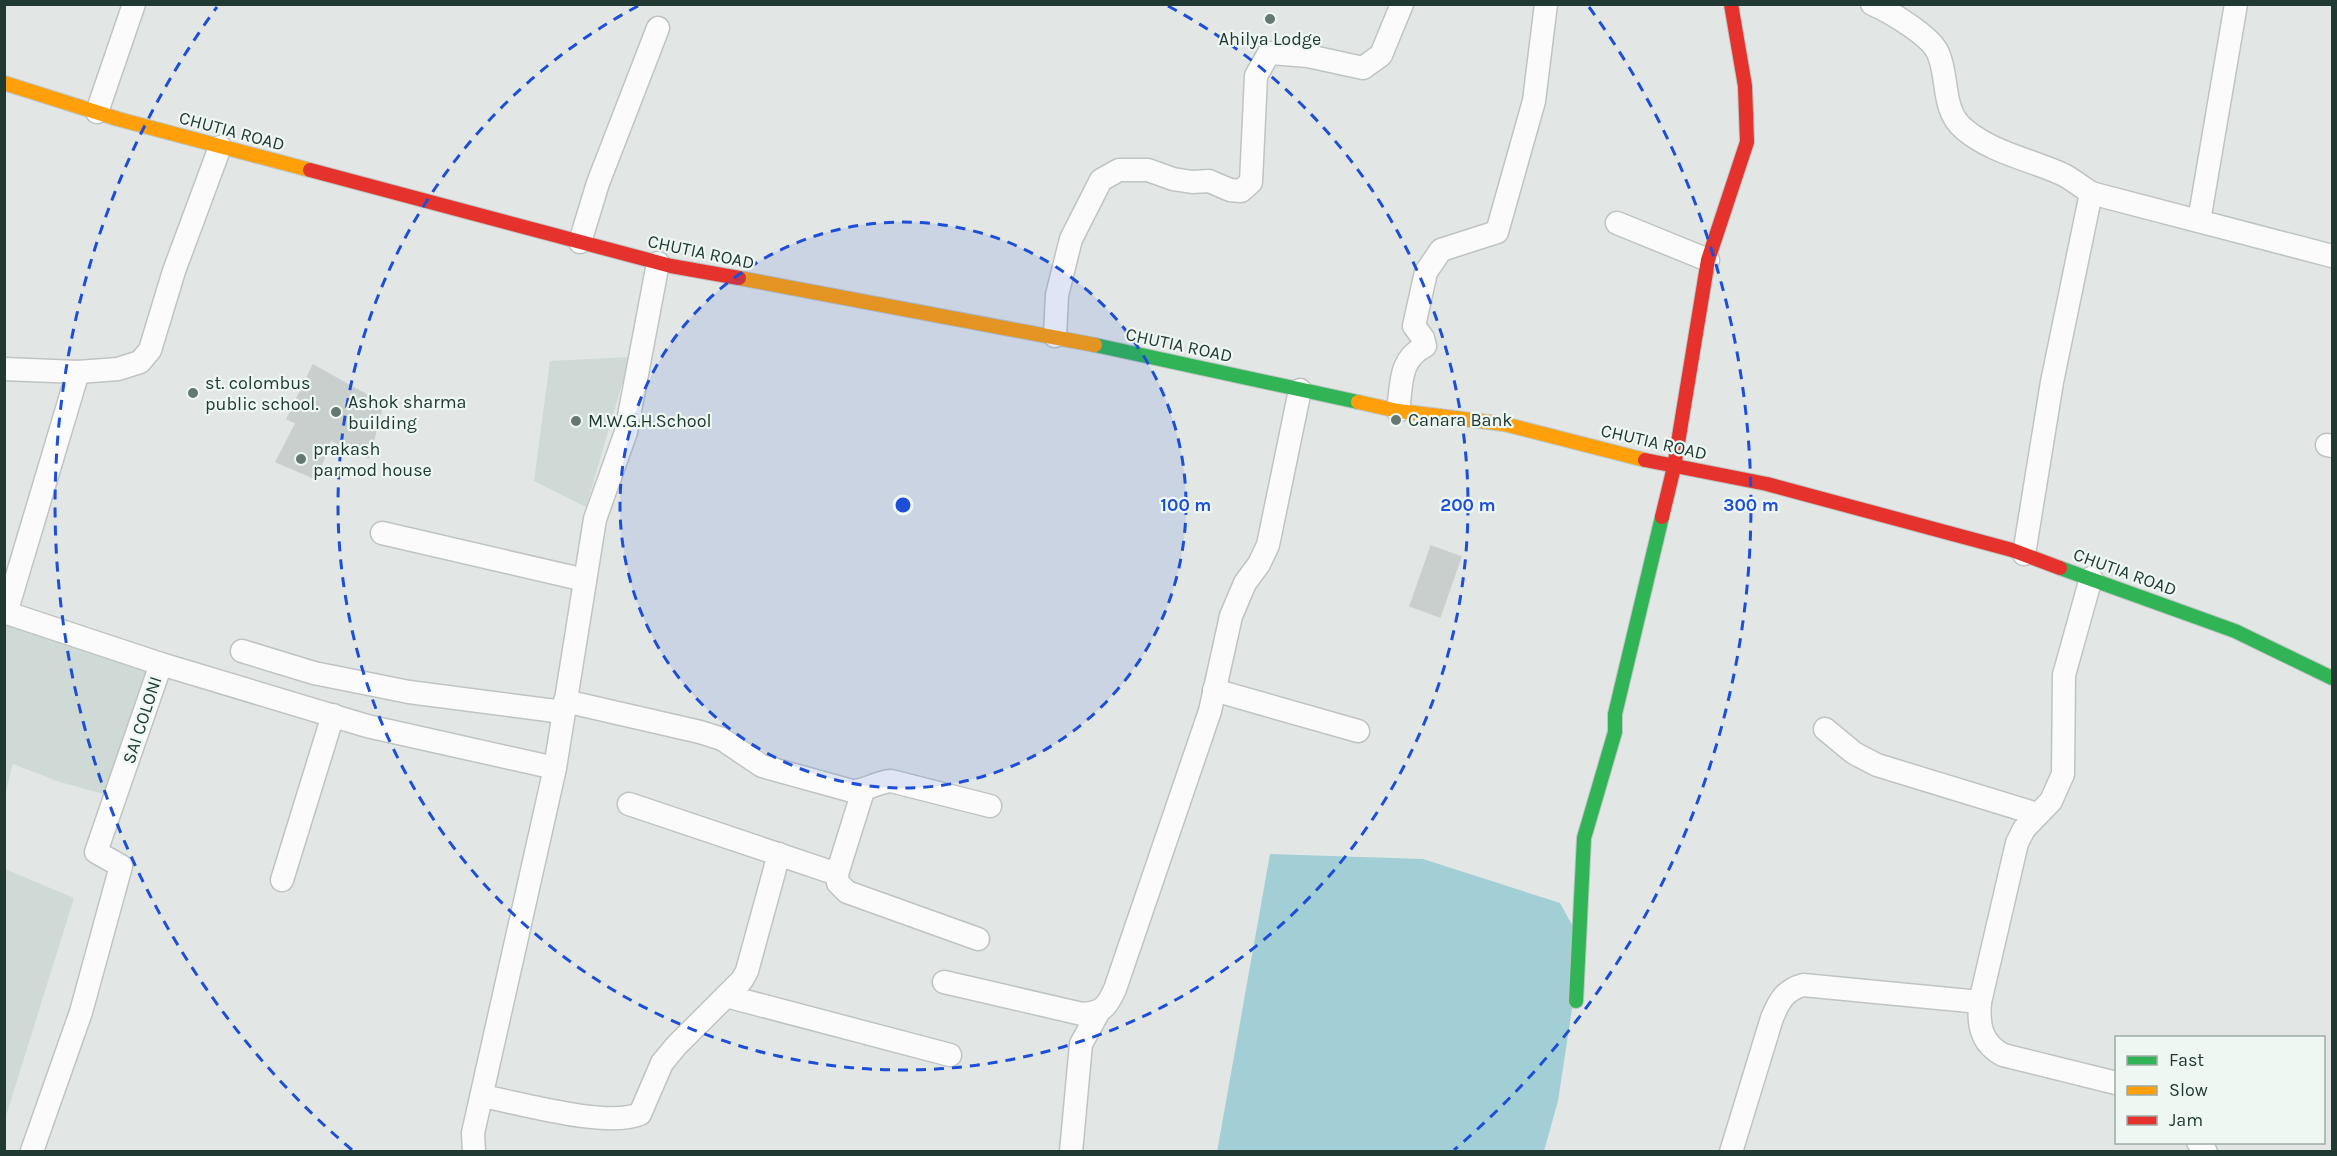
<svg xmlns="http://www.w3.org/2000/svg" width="2337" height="1156" font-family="Karla,sans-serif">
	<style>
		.built { fill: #cfd9d5 }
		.water { fill: #a2cfd6 }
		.building { fill: #c9cfcc; stroke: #cbd0ce; stroke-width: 1.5 }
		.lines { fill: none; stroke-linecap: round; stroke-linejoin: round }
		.street-casing { stroke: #bfc4c2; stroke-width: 25 }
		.fast-casing { stroke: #bec5c2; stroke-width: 16 }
		.slow-casing { stroke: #bec5c2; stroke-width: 16 }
		.jam-casing { stroke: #bec5c2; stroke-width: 16 }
		.street { stroke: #fbfbfb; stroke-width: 22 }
		.fast { stroke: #30b455; stroke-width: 14 }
		.slow { stroke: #ff9f0a; stroke-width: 14 }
		.jam { stroke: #e5322d; stroke-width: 14 }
		.ring { fill: none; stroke: #1d4ed8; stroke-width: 3; stroke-dasharray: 10 8 }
		.poi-dot { fill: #647771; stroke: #eff7f3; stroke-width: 2 }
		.labels { text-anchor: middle; stroke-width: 4.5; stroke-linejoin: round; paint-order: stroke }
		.poi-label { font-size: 18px; fill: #203a33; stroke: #eff7f3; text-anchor: start }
		.street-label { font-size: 18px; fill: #203a33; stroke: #eff7f3 }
		.centre { fill: #1d4ed8; stroke: #eff7f3; stroke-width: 3 }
		.ring-label { font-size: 18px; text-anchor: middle; font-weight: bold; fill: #1d4ed8; stroke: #eff7f3; stroke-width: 4.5; stroke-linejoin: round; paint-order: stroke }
	</style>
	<rect width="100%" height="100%" fill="#e2e7e5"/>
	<g class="built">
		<polygon points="630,357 586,507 534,481 550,361"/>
		<polygon points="5,621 148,664 107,795 60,782 13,764 5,795"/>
		<polygon points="5,869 74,898 5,1119"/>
	</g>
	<polygon class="water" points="1270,854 1423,859 1560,903 1582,943 1558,1101 1544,1151 1217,1152"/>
	<g class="building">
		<polygon points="313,365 383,404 369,458 331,440 316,479 276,462 296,423 287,419"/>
		<polygon points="1431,546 1461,557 1440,617 1410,606"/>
	</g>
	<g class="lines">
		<defs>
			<g id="street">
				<path d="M1872,4C1889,11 1931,36 1938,53C1949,77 1941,110 1964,129C1992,153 2032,160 2064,175C2073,180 2082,187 2091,193L2052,382L2024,554"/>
				<polyline points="97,112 134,4"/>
				<polyline points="2091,193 2332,256"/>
				<polyline points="2199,221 2236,4"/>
				<polyline points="1617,223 1708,260"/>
				<polyline points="580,242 598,183 658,28"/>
				<polyline points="1055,336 1057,295 1071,239 1101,180 1119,170 1148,170 1173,179 1192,182 1209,181 1230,190 1241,191 1251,182 1256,76 1269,53 1308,56 1363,68 1381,55 1402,4"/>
				<polyline points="4,369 78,372 118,369 140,362 150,350 174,271 220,147"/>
				<path d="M1398,411C1402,385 1398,360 1425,346L1423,338L1414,326L1426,272L1441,250L1497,232L1534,101L1546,4"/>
				<polyline points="2327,445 2332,446"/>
				<polyline points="382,533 585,580"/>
				<path d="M2091,578L2064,675L2063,774L2051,801L2024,829L2017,843L1980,1002C1978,1025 1981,1043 2003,1055L2116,1083"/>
				<polyline points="4,612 161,664"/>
				<polyline points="6,613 78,372"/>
				<polyline points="242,651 314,673 409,692 563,712"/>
				<polyline points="1214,690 1358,731"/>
				<path d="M565,701L700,732L722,739L762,766L852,791C867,791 876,782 891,781L990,806"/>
				<polyline points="1825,729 1854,753 1877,765 2037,814"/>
				<polyline points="863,791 837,874 838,883 847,892 978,939"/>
				<polyline points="629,804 837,874"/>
				<polyline points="282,880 333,715"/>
				<path d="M944,982L1082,1014C1102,1013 1107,1007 1115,989L1210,711L1231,616L1245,583L1259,564L1268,545L1300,390"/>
				<polyline points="726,996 950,1055"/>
				<path d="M482,1096C520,1103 606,1128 640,1114L662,1063L676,1046L742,980L747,971L779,854"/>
				<polyline points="2198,1142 2206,1152"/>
				<polyline points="32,1151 81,1012 121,866 96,852 161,664 367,726 555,768"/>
				<polyline points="474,1152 473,1133 555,768 595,519 626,432 658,263"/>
				<polyline points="1071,1152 1081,1044 1098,1013"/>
				<path d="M1731,1152L1772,1018C1779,1001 1785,990 1803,985L1980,1002"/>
			</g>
			<g id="fast">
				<polyline points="1095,345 1358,402"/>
				<polyline points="2060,568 2235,631 2332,678"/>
				<polyline points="1576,1001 1584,838 1615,732 1615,714 1662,517"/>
			</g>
			<g id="slow">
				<polyline points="4,83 118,119 310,170"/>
				<polyline points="739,278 1095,345"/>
				<polyline points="1358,402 1398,411 1504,424 1645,460"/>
			</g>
			<g id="jam">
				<polyline points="310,170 671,266 739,278"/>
				<polyline points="1645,460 1767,484 2012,550 2060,568"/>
				<polyline points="1662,517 1674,467 1708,260 1747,142 1745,86 1731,4"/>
			</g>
		</defs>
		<use href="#street" class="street-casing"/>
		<use href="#fast" class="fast-casing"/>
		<use href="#slow" class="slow-casing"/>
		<use href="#jam" class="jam-casing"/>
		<use href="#street" class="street"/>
		<use href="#fast" class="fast"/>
		<use href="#slow" class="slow"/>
		<use href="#jam" class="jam"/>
	</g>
	<circle cx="903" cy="505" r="283" fill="#1d4ed8" fill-opacity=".12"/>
	<g class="ring">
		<circle cx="903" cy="505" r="283"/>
		<path d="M1168 6A565 565 0 1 1 638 6"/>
		<path d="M352 1150A848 848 0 0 1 217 7M1589 7A848 848 0 0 1 1454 1150"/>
	</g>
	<g class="poi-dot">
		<circle cx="1270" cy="19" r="6"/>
		<circle cx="193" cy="393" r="6"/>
		<circle cx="336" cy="412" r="6"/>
		<circle cx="1396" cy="420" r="6"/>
		<circle cx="576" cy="421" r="6"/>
		<circle cx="301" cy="459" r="6"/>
	</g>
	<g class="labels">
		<g class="poi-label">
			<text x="1270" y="45" text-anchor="middle">Ahilya Lodge</text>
			<text x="205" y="389">st. colombus<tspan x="205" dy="21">public school.</tspan></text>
			<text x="348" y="408">Ashok sharma<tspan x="348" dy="21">building</tspan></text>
			<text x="1408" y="426">Canara Bank</text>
			<text x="588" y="427">M.W.G.H.School</text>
			<text x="313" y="455">prakash<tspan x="313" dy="21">parmod house</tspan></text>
		</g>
		<g class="street-label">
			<text transform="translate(232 131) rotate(15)" y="6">CHUTIA ROAD</text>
			<text transform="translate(701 252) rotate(12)" y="6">CHUTIA ROAD</text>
			<text transform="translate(1179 345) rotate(12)" y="6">CHUTIA ROAD</text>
			<text transform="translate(1654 442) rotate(13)" y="6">CHUTIA ROAD</text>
			<text transform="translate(2125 572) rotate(20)" y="6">CHUTIA ROAD</text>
			<text transform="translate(142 720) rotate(-72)" y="6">SAI COLONI</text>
		</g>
	</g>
	<circle cx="903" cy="505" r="9" class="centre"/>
	<g class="ring-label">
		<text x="1186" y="511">100 m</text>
		<text x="1468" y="511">200 m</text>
		<text x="1751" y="511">300 m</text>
	</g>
	<rect width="2337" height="1156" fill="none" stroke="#203a33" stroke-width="12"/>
	<rect x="2115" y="1036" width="210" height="108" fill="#eff7f3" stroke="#9caba6" stroke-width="1.5"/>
	<rect x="2127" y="1056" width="30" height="9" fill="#30b455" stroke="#9caba6" stroke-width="1.5"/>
	<text x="2169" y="1066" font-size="18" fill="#203a33">Fast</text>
	<rect x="2127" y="1086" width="30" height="9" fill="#ff9f0a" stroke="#9caba6" stroke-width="1.5"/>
	<text x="2169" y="1096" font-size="18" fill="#203a33">Slow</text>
	<rect x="2127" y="1116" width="30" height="9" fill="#e5322d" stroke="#9caba6" stroke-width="1.5"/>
	<text x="2169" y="1126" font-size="18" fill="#203a33">Jam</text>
</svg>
